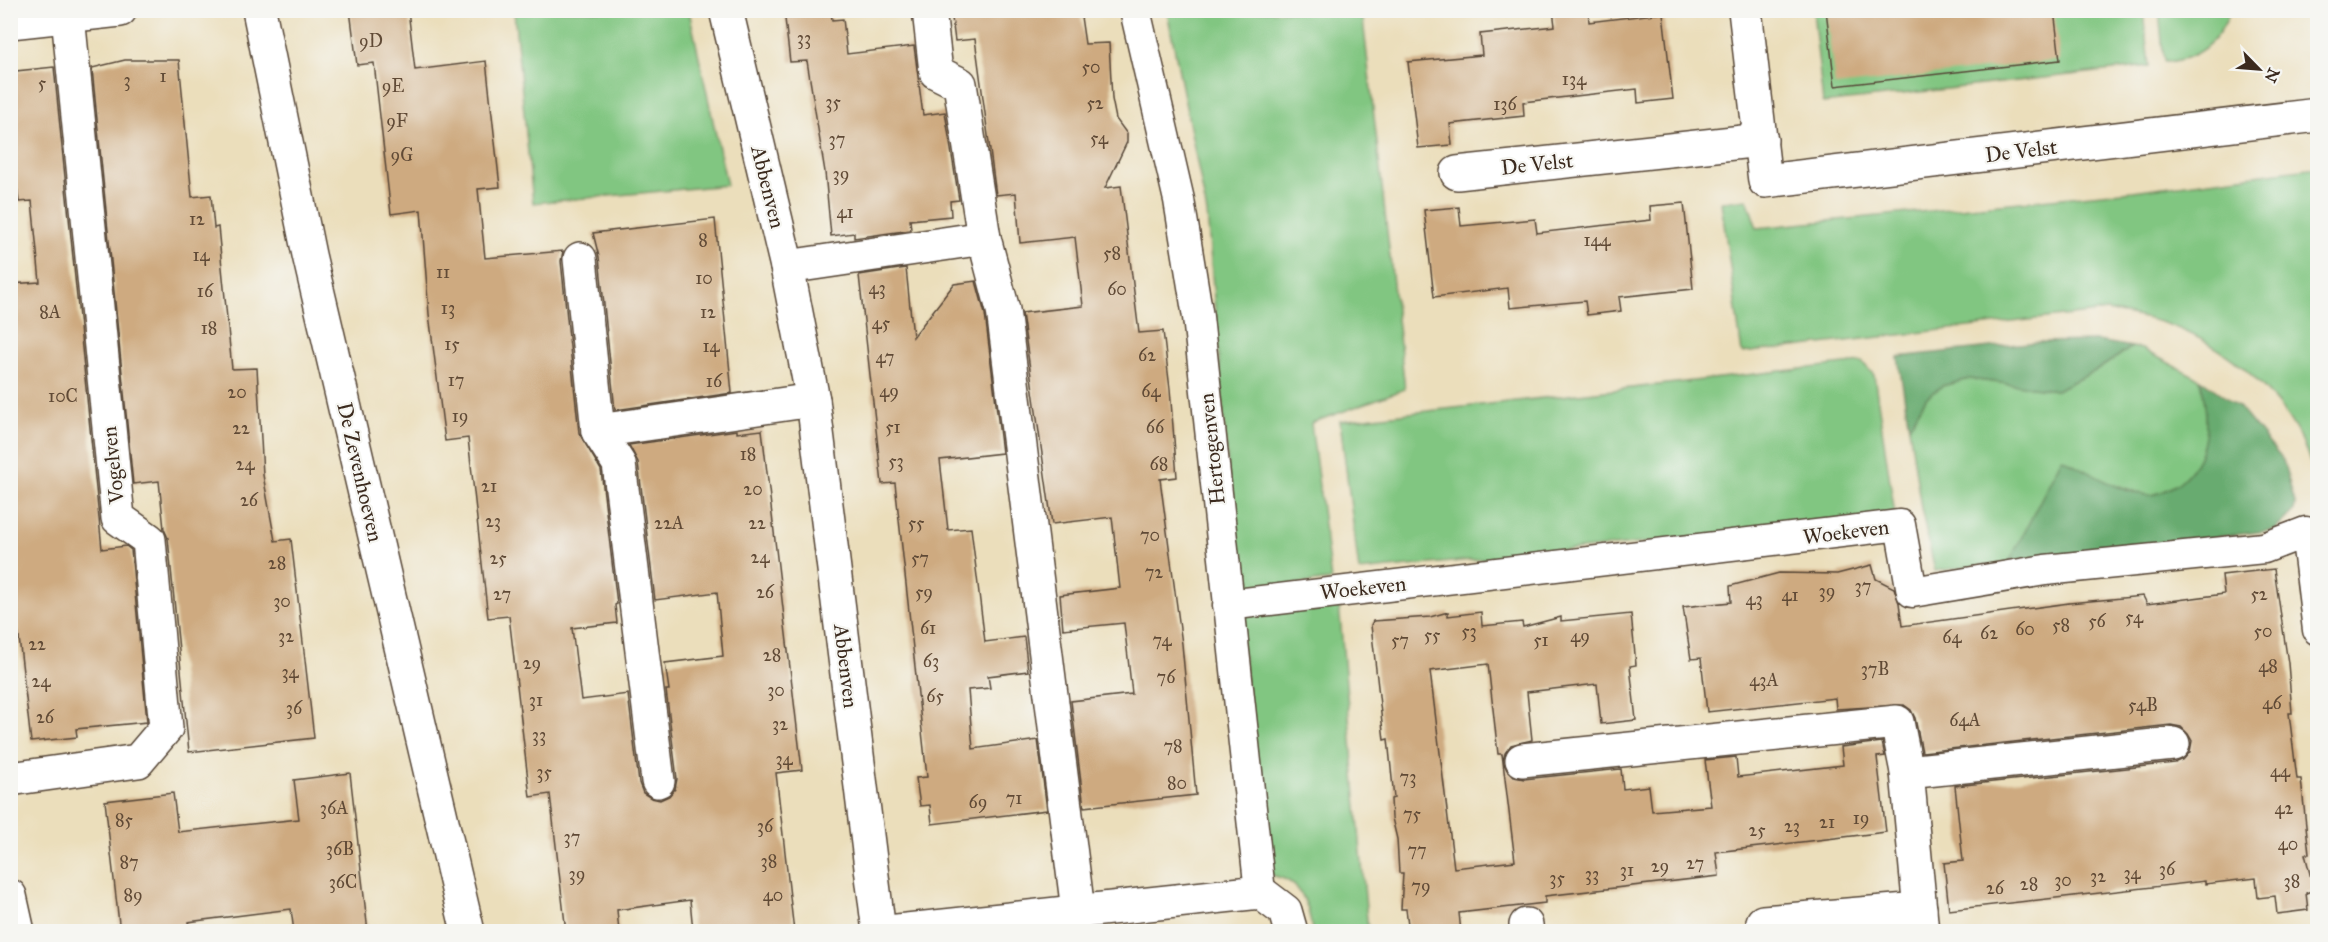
<svg xmlns="http://www.w3.org/2000/svg" width="2328" height="942" font-family="'IM FELL Great Primer',serif">
	<style>
		.green { fill: #81c681; stroke: #5e7850; stroke-width: 1.5 }
		.forest { fill: #68ab6f; stroke: #526a46; stroke-width: 1.5 }
		.building { fill: #ceaa80; fill-rule: evenodd }
		.lines { fill: none; stroke-linecap: round; stroke-linejoin: round }
		.pedestrian-casing { stroke: #554536; stroke-width: 33 }
		.minor-casing { stroke: #554536; stroke-width: 36 }
		.tertiary-casing { stroke: #554536; stroke-width: 36 }
		.pedestrian { stroke: #fff; stroke-width: 30 }
		.minor { stroke: #fff; stroke-width: 33 }
		.tertiary { stroke: #fff; stroke-width: 33 }
		.labels { text-anchor: middle; stroke-width: 4.5; stroke-linejoin: round; paint-order: stroke }
		.number-label { font-size: 18px; fill: #604a36 }
		.street-label { font-size: 21px; fill: #3b2a1e; stroke: #f6f6f2 }
	</style>
	<rect width="100%" height="100%" fill="#f6f6f2"/>
	<filter id="ink" filterUnits="userSpaceOnUse"><feTurbulence type="fractalNoise" baseFrequency=".0167" numOctaves="2"/><feDisplacementMap in="SourceGraphic" scale="12" xChannelSelector="R" yChannelSelector="G"/><feConvolveMatrix kernelMatrix="1 2 1 2 8 2 1 2 1" color-interpolation-filters="sRGB"/></filter>
	<filter id="wash" filterUnits="userSpaceOnUse"><feTurbulence type="fractalNoise" baseFrequency=".008" numOctaves="4" result="noise"/><feDisplacementMap in="SourceGraphic" scale="24" xChannelSelector="R" yChannelSelector="G"/><feGaussianBlur stdDeviation="1.35" result="paint"/><feColorMatrix in="noise" values="0 0 0 0 0 0 0 0 0 0 0 0 0 0 0 0 0 1.4 0 .05"/><feComposite in="paint" operator="in"/></filter>
	<g filter="url(#wash)">
		<rect width="100%" height="100%" fill="#ebdebb"/>
		<g class="green">
			<polygon points="527,10 689,11 727,185 533,203 514,12"/>
			<polygon points="1167,11 1362,11 1405,389 1311,423 1331,580 1238,591 1207,213"/>
			<polygon points="1813,11 2143,11 2149,66 1823,103"/>
			<path d="M2159,11V10L2230,11C2220,41 2196,61 2164,62Z"/>
			<path d="M2317,167V493C2308,416 2238,348 2166,324C2147,317 2126,315 2107,311L1742,353L1721,202L1747,199L1757,228L2133,191Z"/>
			<path d="M2132,347L2142,349L2200,379C2204,395 2208,409 2208,425C2206,457 2184,491 2150,495C2141,495 2128,488 2119,486L2009,562L1935,571L1921,508L1909,427L1926,398L1942,386L1969,379L2056,390L2097,370Z"/>
			<polygon points="1862,362 1874,375 1895,515 1849,523 1359,571 1340,421"/>
			<path d="M1339,605L1368,931H1312C1309,903 1300,877 1267,875L1239,615Z"/>
		</g>
		<g class="forest">
			<polygon points="2098,341 2132,347 2097,370 2056,390 1969,379 1942,386 1926,398 1909,427 1898,357 2038,342"/>
			<path d="M2200,379L2239,407L2283,460L2295,503L2294,511L2275,530L2009,562L2062,458C2087,471 2118,491 2147,495C2156,496 2169,489 2177,484C2211,458 2210,418 2200,379Z"/>
		</g>
		<g id="blocks">
			<g class="building">
				<polygon points="350,10 408,10 415,70 486,61 500,187 478,189 485,258 563,251 561,261 579,433 601,470 617,604 615,605 617,623 572,628 581,700 628,694 639,783 643,793 651,798 660,800 669,796 675,789 677,779 666,690 669,690 665,663 723,656 717,592 655,600 638,462 629,445 737,430 737,433 762,430 802,770 776,773 794,932 693,931 690,900 617,910 619,932 566,932 550,794 530,797 509,616 488,618 468,438 445,441 429,314 421,210 391,214 374,63 357,65"/>
				<polygon points="784,10 831,10 832,20 843,19 847,54 914,46 923,115 945,112 959,200 950,201 951,216 910,220 911,230 854,238 854,233 831,236 825,172 807,61 790,62"/>
				<polygon points="951,10 1080,10 1085,44 1109,43 1112,99 1116,119 1127,134 1127,142 1105,188 1121,186 1139,333 1163,331 1170,389 1177,477 1160,479 1182,644 1196,795 1084,807 1071,701 1132,694 1128,658 1124,623 1063,629 1060,595 1120,588 1112,517 1052,524 1022,313 1083,306 1075,237 1020,243 1016,193 996,195 975,39 955,41"/>
				<polygon points="1553,10 1588,10 1589,22 1663,13 1673,99 1638,103 1637,89 1523,102 1524,116 1450,124 1452,145 1418,148 1408,62 1482,55 1480,34 1555,26"/>
				<polygon points="1826,10 2054,10 2060,60 1835,86"/>
				<polygon points="125,60 179,60 192,197 211,195 214,228 218,227 232,369 257,368 263,475 275,541 291,539 314,738 189,752 168,538 164,529 159,481 133,484 92,68"/>
				<polygon points="54,67 102,549 126,546 131,550 147,722 76,729 77,737 31,742 10,559 10,284 40,282 32,201 19,202 10,130 10,74 16,74 16,71"/>
				<polygon points="1684,203 1693,289 1619,297 1621,311 1587,315 1585,301 1510,308 1508,288 1434,297 1424,210 1459,207 1461,226 1535,219 1537,233 1651,220 1650,206"/>
				<polygon points="715,219 732,393 615,410 599,257 593,233"/>
				<polygon points="906,268 913,337 954,284 976,281 985,314 1002,453 940,460 948,530 971,528 985,642 1024,637 1028,671 988,676 990,688 968,690 973,749 1038,740 1047,810 932,824 930,805 920,806 916,778 927,777 895,483 882,484 859,275"/>
				<polygon points="1872,565 1876,579 1894,588 1899,603 1902,626 2069,603 2143,596 2147,604 2224,594 2222,575 2274,569 2288,663 2292,713 2289,713 2297,779 2301,779 2309,854 2305,854 2314,890 2306,893 2308,910 2277,914 2275,896 2258,898 2256,878 2205,884 2205,881 1949,910 1944,863 1963,861 1955,786 2175,763 2184,759 2190,752 2192,741 2188,734 2181,727 2171,725 1922,752 1915,718 1911,710 1904,705 1836,709 1835,698 1707,712 1701,658 1691,659 1683,607 1731,602 1730,586 1779,573 1837,574"/>
				<path d="M1448,612V616L1481,612L1482,626L1522,622L1523,627L1561,617V621L1631,614L1636,665L1630,666L1636,720L1601,724L1597,684L1527,692L1532,740L1511,745L1505,753L1503,761L1507,770L1514,777L1524,779L1621,769L1623,789L1649,786L1652,811L1711,806L1705,760L1736,757L1738,777L1843,765L1841,747L1882,742L1885,756L1877,757L1886,832L1716,852L1719,876L1545,896V903L1459,913L1461,932H1409L1406,909H1401L1403,873H1399L1397,839L1392,818L1391,799L1394,798L1388,739L1384,740L1371,625L1373,621L1430,617ZM1488,664L1498,754H1502L1515,861L1454,868L1430,671Z"/>
				<polygon points="350,773 368,932 294,932 291,909 188,922 189,932 120,932 105,801 173,793 178,832 299,819 294,780"/>
			</g>
		</g>
	</g>
	<g filter="url(#ink)">
		<use href="#blocks" fill-opacity="0" stroke="#554536" stroke-width="1.5"/>
		<g class="lines">
			<defs>
				<g id="pedestrian">
					<polyline points="1135,10 1179,200 1198,317 1260,892"/>
					<polyline points="1228,605 1900,525 1912,592 2045,570 2264,548 2306,532 2318,630"/>
				</g>
				<g id="minor">
					<polyline points="726,10 787,267 813,400 879,932"/>
					<polyline points="929,10 936,72 960,84 984,238 1003,310 1078,911"/>
					<polyline points="1745,10 1765,181 2318,115"/>
					<polyline points="10,22 120,10"/>
					<polyline points="1457,173 1761,140"/>
					<polyline points="580,259 598,431 619,464 658,781"/>
					<polyline points="787,267 984,238"/>
					<polyline points="598,431 813,400"/>
					<polyline points="1522,760 1897,722 1907,772 1922,932"/>
					<polyline points="1907,772 2173,744"/>
					<polyline points="10,779 138,761 166,728 149,540 118,518 68,16"/>
					<polyline points="10,896 18,932"/>
					<polyline points="1763,922 1920,909"/>
					<polyline points="1526,925 1527,932"/>
					<polyline points="888,932 1260,892 1285,911 1291,932"/>
				</g>
				<polyline id="tertiary" points="259,10 309,255 468,932"/>
			</defs>
			<use href="#pedestrian" class="pedestrian-casing"/>
			<use href="#minor" class="minor-casing"/>
			<use href="#tertiary" class="tertiary-casing"/>
			<use href="#pedestrian" class="pedestrian"/>
			<use href="#minor" class="minor"/>
			<use href="#tertiary" class="tertiary"/>
		</g>
	</g>
	<g class="labels">
		<g class="number-label">
			<text x="804" y="44">33</text>
			<text x="371" y="47">9D</text>
			<text x="1091" y="73">50</text>
			<text x="163" y="82">1</text>
			<text x="1574" y="85">134</text>
			<text x="127" y="86">3</text>
			<text x="42" y="89">5</text>
			<text x="393" y="92">9E</text>
			<text x="833" y="108">35</text>
			<text x="1095" y="109">52</text>
			<text x="1505" y="110">136</text>
			<text x="397" y="127">9F</text>
			<text x="1099" y="144">54</text>
			<text x="837" y="145">37</text>
			<text x="402" y="161">9G</text>
			<text x="841" y="180">39</text>
			<text x="845" y="218">41</text>
			<text x="197" y="225">12</text>
			<text x="703" y="246">8</text>
			<text x="1597" y="246">144</text>
			<text x="1112" y="259">58</text>
			<text x="201" y="261">14</text>
			<text x="443" y="278">11</text>
			<text x="704" y="284">10</text>
			<text x="877" y="294">43</text>
			<text x="1117" y="295">60</text>
			<text x="205" y="297">16</text>
			<text x="448" y="314">13</text>
			<text x="50" y="318">8A</text>
			<text x="708" y="318">12</text>
			<text x="881" y="329">45</text>
			<text x="209" y="334">18</text>
			<text x="452" y="350">15</text>
			<text x="711" y="352">14</text>
			<text x="1147" y="361">62</text>
			<text x="885" y="363">47</text>
			<text x="456" y="386">17</text>
			<text x="714" y="387">16</text>
			<text x="889" y="397">49</text>
			<text x="1151" y="397">64</text>
			<text x="237" y="398">20</text>
			<text x="63" y="402">10C</text>
			<text x="460" y="422">19</text>
			<text x="893" y="433">51</text>
			<text x="1155" y="433">66</text>
			<text x="241" y="434">22</text>
			<text x="748" y="460">18</text>
			<text x="896" y="467">53</text>
			<text x="245" y="470">24</text>
			<text x="1159" y="470">68</text>
			<text x="489" y="492">21</text>
			<text x="753" y="495">20</text>
			<text x="249" y="506">26</text>
			<text x="493" y="527">23</text>
			<text x="669" y="529">22A</text>
			<text x="757" y="529">22</text>
			<text x="916" y="529">55</text>
			<text x="1150" y="541">70</text>
			<text x="760" y="563">24</text>
			<text x="498" y="564">25</text>
			<text x="920" y="564">57</text>
			<text x="277" y="569">28</text>
			<text x="1154" y="578">72</text>
			<text x="1863" y="592">37</text>
			<text x="1827" y="597">39</text>
			<text x="765" y="598">26</text>
			<text x="924" y="598">59</text>
			<text x="502" y="600">27</text>
			<text x="2259" y="600">52</text>
			<text x="1790" y="601">41</text>
			<text x="1754" y="605">43</text>
			<text x="282" y="607">30</text>
			<text x="2134" y="623">54</text>
			<text x="2097" y="627">56</text>
			<text x="2061" y="631">58</text>
			<text x="928" y="634">61</text>
			<text x="2025" y="635">60</text>
			<text x="1469" y="637">53</text>
			<text x="2263" y="637">50</text>
			<text x="1989" y="639">62</text>
			<text x="1432" y="641">55</text>
			<text x="286" y="642">32</text>
			<text x="1580" y="642">49</text>
			<text x="1952" y="643">64</text>
			<text x="1162" y="646">74</text>
			<text x="1400" y="646">57</text>
			<text x="1541" y="646">51</text>
			<text x="37" y="650">22</text>
			<text x="772" y="661">28</text>
			<text x="931" y="667">63</text>
			<text x="532" y="669">29</text>
			<text x="2268" y="672">48</text>
			<text x="1875" y="675">37B</text>
			<text x="290" y="678">34</text>
			<text x="1166" y="683">76</text>
			<text x="1764" y="686">43A</text>
			<text x="41" y="687">24</text>
			<text x="776" y="696">30</text>
			<text x="935" y="702">65</text>
			<text x="536" y="706">31</text>
			<text x="2272" y="709">46</text>
			<text x="2143" y="711">54B</text>
			<text x="294" y="714">36</text>
			<text x="45" y="723">26</text>
			<text x="1965" y="726">64A</text>
			<text x="780" y="730">32</text>
			<text x="539" y="741">33</text>
			<text x="1173" y="752">78</text>
			<text x="784" y="765">34</text>
			<text x="2280" y="777">44</text>
			<text x="544" y="778">35</text>
			<text x="1408" y="783">73</text>
			<text x="1177" y="789">80</text>
			<text x="1014" y="804">71</text>
			<text x="978" y="808">69</text>
			<text x="334" y="814">36A</text>
			<text x="2284" y="814">42</text>
			<text x="1412" y="820">75</text>
			<text x="1861" y="824">19</text>
			<text x="124" y="826">85</text>
			<text x="1827" y="828">21</text>
			<text x="765" y="832">36</text>
			<text x="1792" y="832">23</text>
			<text x="1757" y="836">25</text>
			<text x="572" y="843">37</text>
			<text x="2288" y="850">40</text>
			<text x="340" y="855">36B</text>
			<text x="1417" y="856">77</text>
			<text x="769" y="867">38</text>
			<text x="129" y="868">87</text>
			<text x="1695" y="869">27</text>
			<text x="1660" y="872">29</text>
			<text x="2167" y="875">36</text>
			<text x="1627" y="876">31</text>
			<text x="2132" y="879">34</text>
			<text x="577" y="880">39</text>
			<text x="1592" y="880">33</text>
			<text x="2098" y="882">32</text>
			<text x="1557" y="884">35</text>
			<text x="2063" y="886">30</text>
			<text x="2292" y="887">38</text>
			<text x="343" y="888">36C</text>
			<text x="2029" y="890">28</text>
			<text x="1421" y="892">79</text>
			<text x="1995" y="894">26</text>
			<text x="133" y="901">89</text>
			<text x="773" y="901">40</text>
		</g>
		<g class="street-label">
			<text transform="translate(2021 151) rotate(-7)" y="7">De Velst</text>
			<text transform="translate(1537 164) rotate(-6)" y="7">De Velst</text>
			<text transform="translate(768 187) rotate(76)" y="7">Abbenven</text>
			<text transform="translate(1212 449) rotate(-96)" y="7">Hertogenven</text>
			<text transform="translate(113 465) rotate(-96)" y="7">Vogelven</text>
			<text transform="translate(360 472) rotate(77)" y="7">De Zevenhoeven</text>
			<text transform="translate(1846 532) rotate(-7)" y="7">Woekeven</text>
			<text transform="translate(1363 588) rotate(-6)" y="7">Woekeven</text>
			<text transform="translate(846 666) rotate(83)" y="7">Abbenven</text>
		</g>
	</g>
	<rect width="2328" height="942" fill="none" stroke="#f6f6f2" stroke-width="36"/>
	<g transform="translate(2259 69) rotate(115)" stroke="#f6f6f2" stroke-width="4.5" paint-order="stroke">
	<path d="M0-4.5L10 22L0 15L-10 22Z" fill="#3b2a1e"/>
	<text y="-9" font-size="16" font-weight="bold" text-anchor="middle" fill="#3b2a1e">N</text>
	</g>
</svg>
